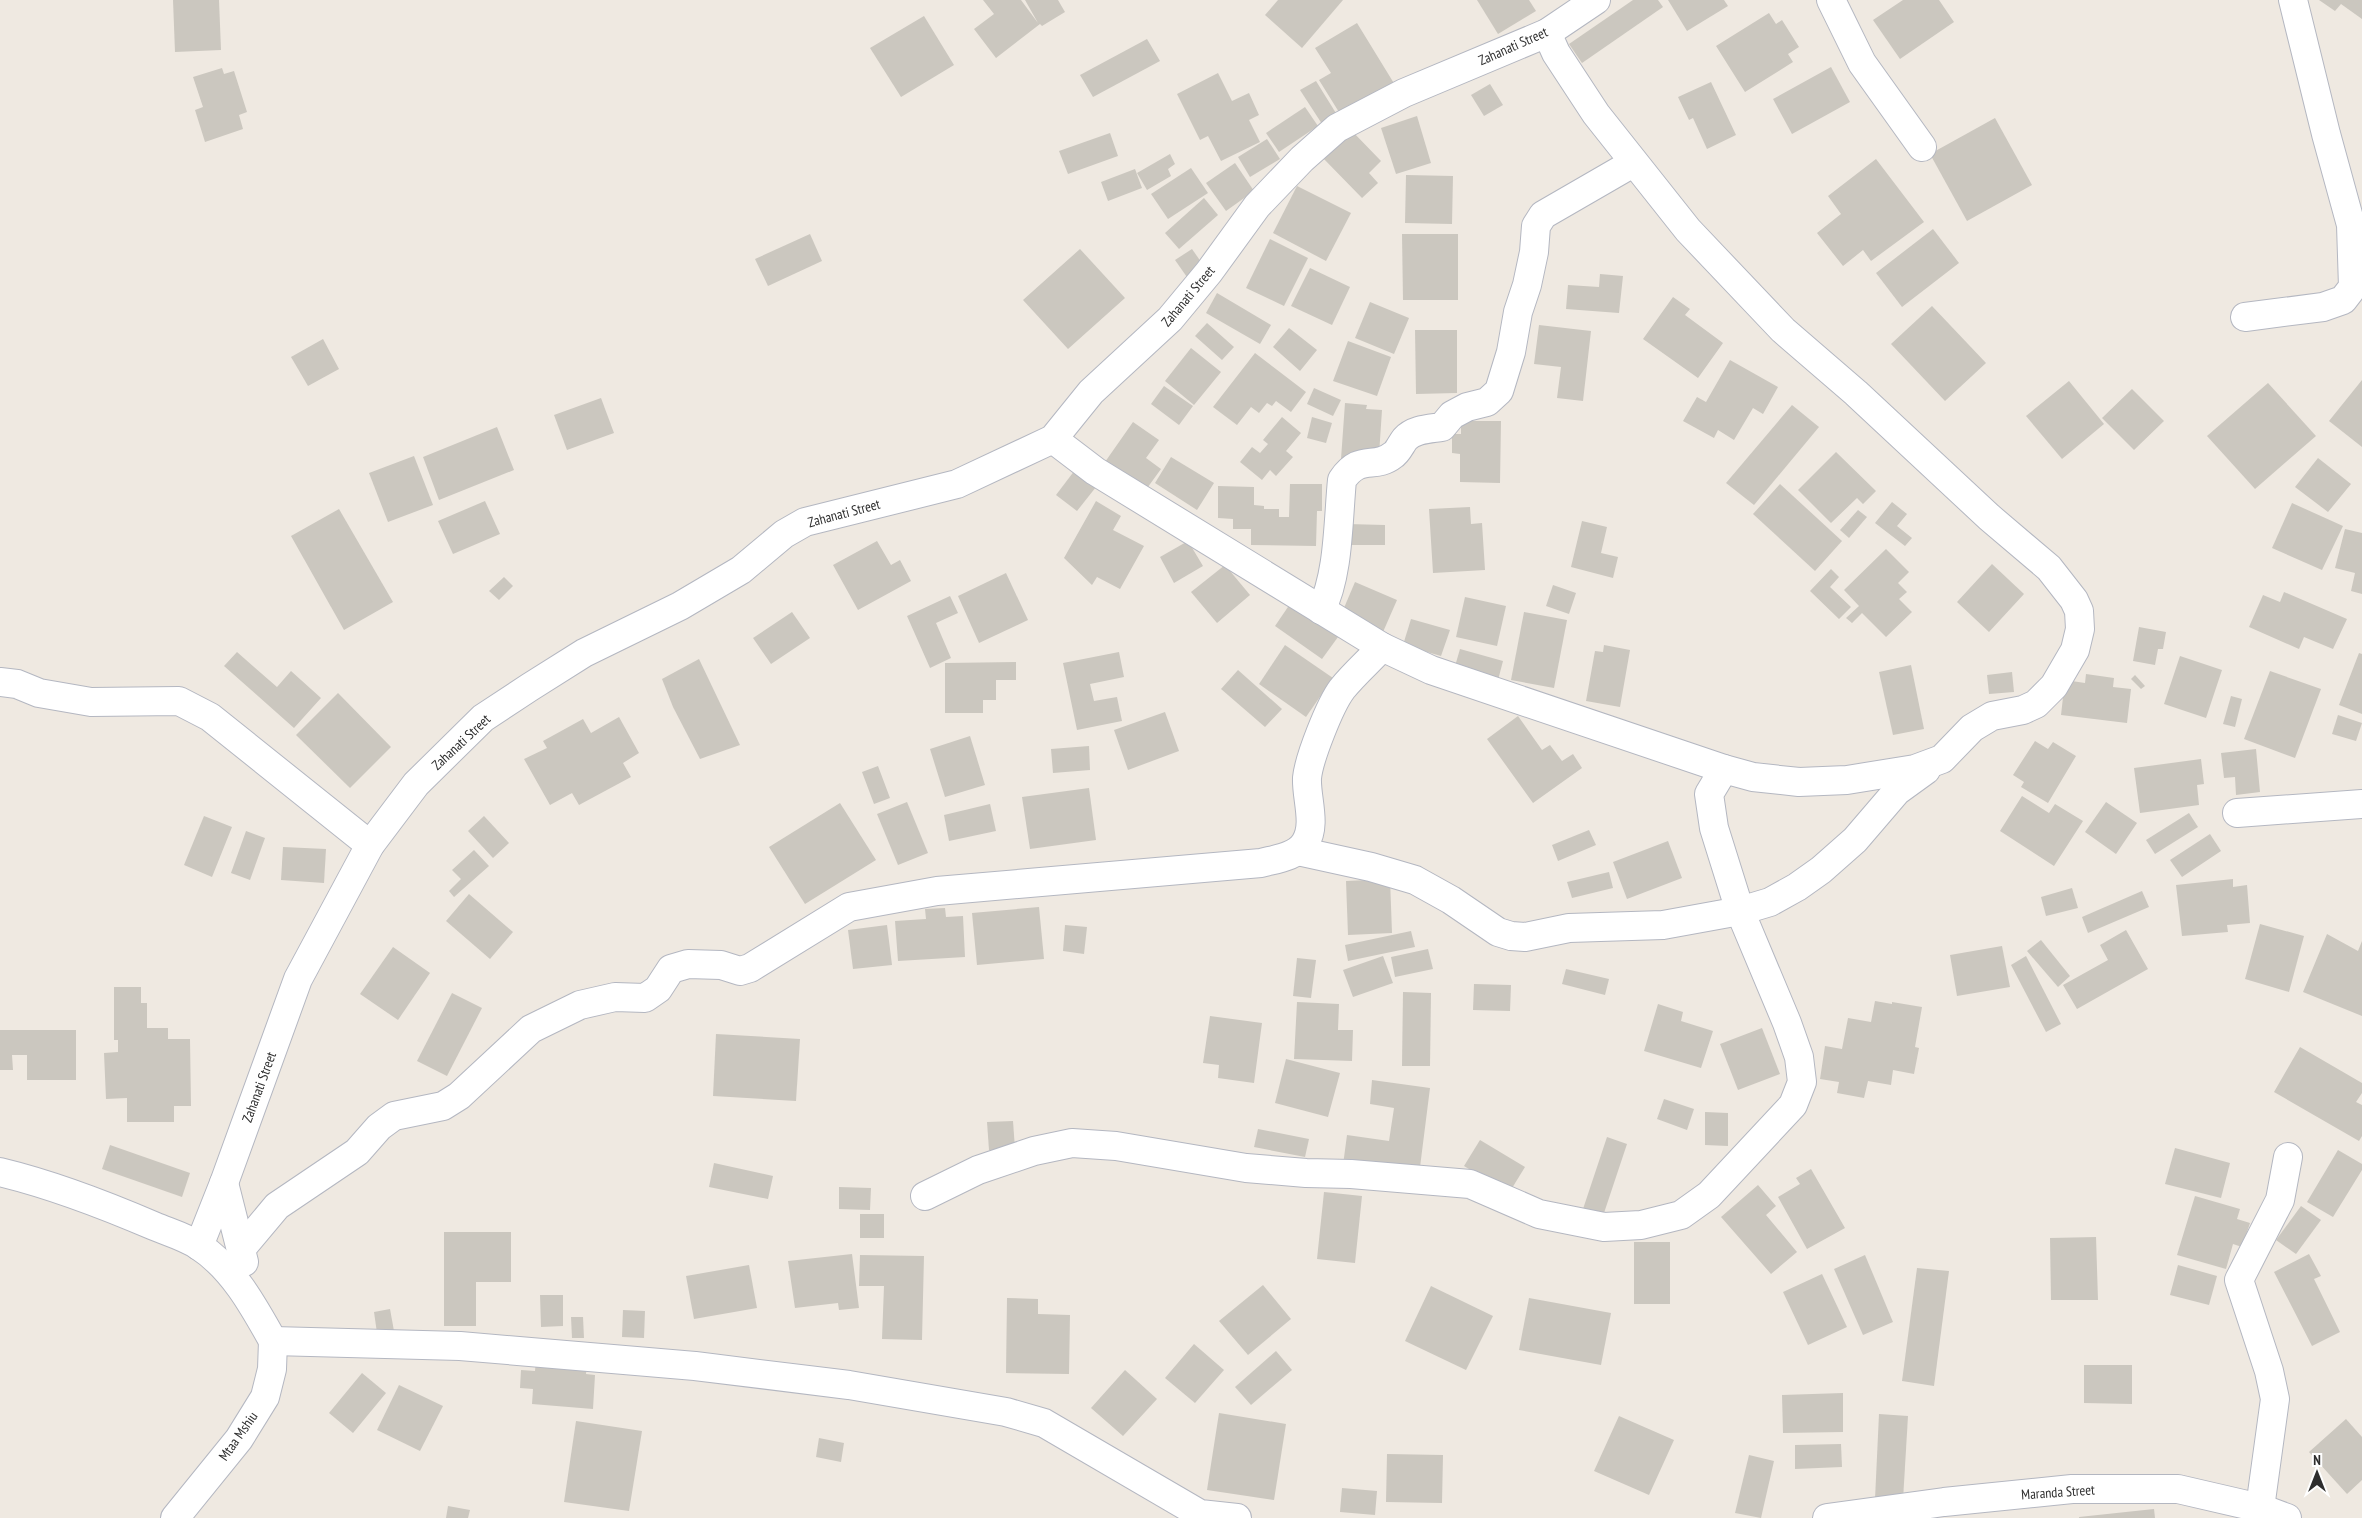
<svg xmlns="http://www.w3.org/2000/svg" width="2362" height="1518" font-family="'PT Sans Narrow',sans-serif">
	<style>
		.building { fill: #cbc7bf }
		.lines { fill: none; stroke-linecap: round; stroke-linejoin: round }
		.street-casing { stroke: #b4b7c1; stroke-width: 30 }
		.street { stroke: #fff; stroke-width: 28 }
		.labels { text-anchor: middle; stroke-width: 5; stroke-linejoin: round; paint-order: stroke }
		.street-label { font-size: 14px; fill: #2e2e2e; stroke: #fff }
	</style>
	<rect width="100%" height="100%" fill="#efe9e1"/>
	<g class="building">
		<polygon points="173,0 219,0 221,50 175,52"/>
		<polygon points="983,0 1021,0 1038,23 1025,0 1058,0 1065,12 1042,26 1040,24 996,58 974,29 994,14"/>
		<polygon points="1278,0 1343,0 1302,48 1265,15"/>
		<polygon points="1477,0 1529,0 1536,11 1498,34"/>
		<polygon points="1633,0 1658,0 1663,7 1582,63 1569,44"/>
		<polygon points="1668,0 1724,0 1728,6 1687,31"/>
		<polygon points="1903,0 1939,0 1954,22 1900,59 1873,20"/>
		<polygon points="2319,0 2362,0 2362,19 2341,4 2335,11"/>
		<polygon points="1769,13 1776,24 1782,20 1799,47 1788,54 1793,62 1745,92 1716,46"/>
		<polygon points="924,16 954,65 901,97 870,48"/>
		<polygon points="1357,23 1395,85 1342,117 1319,80 1331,73 1315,48"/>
		<polygon points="1147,39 1160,61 1093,97 1080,75"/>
		<polygon points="1831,67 1850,102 1792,134 1773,99"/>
		<polygon points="222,68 224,74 234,71 247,112 239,115 243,129 205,142 195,110 203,107 193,77"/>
		<polygon points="1218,73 1232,101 1249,93 1259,115 1249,120 1260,142 1221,161 1208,136 1200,140 1177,94"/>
		<polygon points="1316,81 1339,118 1324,127 1300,90"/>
		<polygon points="1711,82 1736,135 1707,149 1693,118 1689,120 1678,97"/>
		<polygon points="1490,84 1503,105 1484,116 1471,95"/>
		<polygon points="1305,107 1318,126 1279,152 1266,133"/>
		<polygon points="1417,116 1431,163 1396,174 1381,128"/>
		<polygon points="1995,118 2032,185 1967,221 1930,154"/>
		<polygon points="1351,130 1381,161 1369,173 1378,183 1362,198 1322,157"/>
		<polygon points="1110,133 1118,156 1068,174 1059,151"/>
		<polygon points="1267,139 1280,159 1250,177 1238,157"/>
		<polygon points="1170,154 1175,164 1168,169 1171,176 1147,190 1137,173"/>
		<polygon points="1876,159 1924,222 1871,261 1863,250 1843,266 1817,233 1841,214 1828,196"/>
		<polygon points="1235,163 1254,191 1226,211 1206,183"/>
		<polygon points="1191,168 1208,193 1168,219 1151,194"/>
		<polygon points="1135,169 1142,188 1108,201 1101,182"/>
		<polygon points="1406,175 1453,176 1452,224 1405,223"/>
		<polygon points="1297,186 1351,213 1326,261 1273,233"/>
		<polygon points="1204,198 1218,215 1179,249 1165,233"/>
		<polygon points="1933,229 1959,263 1902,307 1876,273"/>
		<polygon points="810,234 822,261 768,286 755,259"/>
		<polygon points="1402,234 1458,234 1458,300 1403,300"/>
		<polygon points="1270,239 1308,258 1284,306 1246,288"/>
		<polygon points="1080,249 1125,298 1068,349 1023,300"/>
		<polygon points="1192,249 1206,269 1189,280 1175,260"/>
		<polygon points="1310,268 1350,287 1332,325 1291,306"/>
		<polygon points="1600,274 1623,276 1619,313 1566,309 1568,285 1599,287"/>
		<polygon points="1217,293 1271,325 1260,344 1206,313"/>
		<polygon points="1673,297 1690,309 1685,315 1723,343 1698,378 1643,339"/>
		<polygon points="1370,302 1409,318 1394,354 1355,338"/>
		<polygon points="1932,306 1986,363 1945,401 1891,344"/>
		<polygon points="1207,323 1234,347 1222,360 1195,336"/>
		<polygon points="1539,325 1591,331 1583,401 1557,398 1561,367 1534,364"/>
		<polygon points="1289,328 1317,350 1300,371 1273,347"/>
		<polygon points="1415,330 1457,330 1457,393 1416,394"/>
		<polygon points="323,339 339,369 308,386 291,357"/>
		<polygon points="1348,341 1391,357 1377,396 1333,381"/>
		<polygon points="1191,348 1221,372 1194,405 1165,381"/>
		<polygon points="1255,353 1306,392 1291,412 1276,401 1272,406 1267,403 1259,413 1251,407 1237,425 1213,407"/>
		<polygon points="1730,360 1778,387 1763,414 1753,408 1734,440 1718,430 1714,438 1683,421 1697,397 1706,402"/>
		<polygon points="2362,380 2362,447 2329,421"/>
		<polygon points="2069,381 2104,424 2062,459 2026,416"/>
		<polygon points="2268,383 2316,436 2255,489 2207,436"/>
		<polygon points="1164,386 1193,406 1179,425 1151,404"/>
		<polygon points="1314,388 1341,400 1333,416 1307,404"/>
		<polygon points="2132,389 2164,421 2134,450 2102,418"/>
		<polygon points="601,398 614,433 567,450 554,415"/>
		<polygon points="1345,403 1367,405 1366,409 1382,410 1379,455 1365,460 1341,459"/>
		<polygon points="1792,405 1819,427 1754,505 1726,483"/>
		<polygon points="1282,417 1301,433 1286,451 1293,457 1276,476 1270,470 1262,480 1240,462 1252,447 1260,453 1268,444 1263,440"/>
		<polygon points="1312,417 1332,423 1326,443 1307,438"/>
		<polygon points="1461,421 1501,421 1500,483 1460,482 1460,454 1452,453 1452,434 1461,434"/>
		<polygon points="1133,422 1159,440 1146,458 1161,469 1145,491 1105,462"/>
		<polygon points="497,427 514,470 439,500 423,457"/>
		<polygon points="1836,452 1876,491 1863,504 1857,498 1831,523 1798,490"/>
		<polygon points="414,456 433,505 388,522 369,473"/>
		<polygon points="1171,457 1214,483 1197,510 1155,483"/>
		<polygon points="2318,458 2351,484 2328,512 2295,487"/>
		<polygon points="1075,470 1096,487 1077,511 1056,495"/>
		<polygon points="1290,484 1322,484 1322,511 1317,511 1316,546 1251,545 1251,529 1233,529 1233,519 1218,518 1218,486 1254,487 1254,505 1264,506 1264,509 1279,509 1279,517 1289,517"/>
		<polygon points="1780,484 1842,541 1815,571 1753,514"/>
		<polygon points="485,501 500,534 453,554 438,521"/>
		<polygon points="1096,501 1121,516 1113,530 1144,546 1120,589 1097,577 1092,585 1064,558"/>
		<polygon points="1892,502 1907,514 1897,526 1912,538 1905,546 1875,523"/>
		<polygon points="2292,503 2343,526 2322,570 2272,548"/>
		<polygon points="1470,507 1471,524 1482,523 1485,570 1433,573 1429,509"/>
		<polygon points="339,509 393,602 344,630 291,536"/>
		<polygon points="1858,510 1867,517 1849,538 1840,530"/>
		<polygon points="1582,521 1607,527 1601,553 1618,557 1613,578 1571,567"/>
		<polygon points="1347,524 1385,525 1385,545 1347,545"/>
		<polygon points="2345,529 2362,533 2362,594 2351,591 2355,573 2335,568"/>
		<polygon points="877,541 891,565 900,560 911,581 858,610 833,565"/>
		<polygon points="1188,541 1203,566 1174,583 1160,557"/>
		<polygon points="1886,549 1909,572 1898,583 1907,592 1899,599 1912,612 1886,637 1862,613 1852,623 1846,618 1859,606 1844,590"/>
		<polygon points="1992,564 2024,594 1989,632 1957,602"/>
		<polygon points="1225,565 1250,595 1217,623 1191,592"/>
		<polygon points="1831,569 1839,577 1830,587 1851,607 1839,619 1810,591"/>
		<polygon points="1006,573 1028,620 979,643 958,596"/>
		<polygon points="504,577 513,586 499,600 489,591"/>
		<polygon points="1355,582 1397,600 1383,632 1341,615"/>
		<polygon points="1553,585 1576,593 1569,614 1546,606"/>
		<polygon points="2284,592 2347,619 2333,649 2304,637 2299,649 2249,627 2263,595 2280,602"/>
		<polygon points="950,596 958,613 936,623 951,658 930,668 907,616"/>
		<polygon points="1465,597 1506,606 1497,646 1456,637"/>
		<polygon points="1290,604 1338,637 1322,659 1275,626"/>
		<polygon points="792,612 810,638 771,664 753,638"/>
		<polygon points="1524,612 1567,620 1554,688 1511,680"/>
		<polygon points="1411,619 1450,630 1441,656 1403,645"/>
		<polygon points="2139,627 2166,632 2163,649 2158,649 2155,665 2133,661"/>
		<polygon points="1285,645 1333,678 1306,717 1259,684"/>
		<polygon points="1604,645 1630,650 1620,707 1586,701 1595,651 1603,652"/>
		<polygon points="1460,649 1503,661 1497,684 1453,673"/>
		<polygon points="237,652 277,687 291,671 321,698 294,728 224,666"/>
		<polygon points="1119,652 1124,677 1090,684 1094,701 1117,697 1122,721 1077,730 1063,663"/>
		<polygon points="2359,653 2362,654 2362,714 2339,705"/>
		<polygon points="2180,656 2222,670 2206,718 2164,704"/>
		<polygon points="699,659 740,745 700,759 673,707 662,679"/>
		<polygon points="1016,662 1016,680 996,680 996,700 983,700 983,713 945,713 945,663"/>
		<polygon points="1911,665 1924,729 1893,735 1879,672"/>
		<polygon points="1238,670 1282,709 1265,727 1221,689"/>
		<polygon points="2270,671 2321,689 2295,758 2244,739"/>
		<polygon points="2012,672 2014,692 1989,694 1987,675"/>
		<polygon points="2086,674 2114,678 2113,687 2131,689 2127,723 2061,715 2065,680 2085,683"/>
		<polygon points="2135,675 2145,686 2141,689 2131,679"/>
		<polygon points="338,693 391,747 350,788 296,735"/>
		<polygon points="2231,696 2242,699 2235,727 2223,724"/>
		<polygon points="1165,712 1179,751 1128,770 1114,730"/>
		<polygon points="2338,715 2362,723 2356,741 2332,734"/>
		<polygon points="1518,716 1542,750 1550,745 1562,761 1573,754 1582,768 1533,803 1487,739"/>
		<polygon points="619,717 639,753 623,763 631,777 579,805 572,793 550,805 524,759 547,748 543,741 583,719 591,733"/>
		<polygon points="970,736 985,785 945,797 930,749"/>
		<polygon points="2035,741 2048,749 2053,742 2076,756 2048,803 2021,787 2024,782 2013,775"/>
		<polygon points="1089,746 1090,770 1053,773 1051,749"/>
		<polygon points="2256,749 2260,792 2236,795 2235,777 2224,778 2221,753"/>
		<polygon points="2201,759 2204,784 2197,785 2199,805 2140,813 2134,768"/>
		<polygon points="878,766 890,798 874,804 862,772"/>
		<polygon points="1089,788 1096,840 1030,849 1022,797"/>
		<polygon points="2022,796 2049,813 2055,804 2083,821 2054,866 2000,831"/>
		<polygon points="907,802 928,853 898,865 877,814"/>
		<polygon points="2106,802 2137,823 2116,854 2085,832"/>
		<polygon points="840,803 876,860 805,904 769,847"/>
		<polygon points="990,804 996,831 949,841 944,815"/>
		<polygon points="2189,813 2198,827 2155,854 2146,840"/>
		<polygon points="204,816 232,827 212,877 184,865"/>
		<polygon points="484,816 509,843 493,858 468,831"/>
		<polygon points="1589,830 1596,845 1558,861 1552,845"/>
		<polygon points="246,831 265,838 250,880 231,873"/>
		<polygon points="2210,834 2221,851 2182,877 2170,860"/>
		<polygon points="1668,841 1682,878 1627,899 1613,862"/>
		<polygon points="283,847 326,849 324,883 281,880"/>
		<polygon points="474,850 489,866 454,897 449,891 461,879 452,870"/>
		<polygon points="1609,872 1613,888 1572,898 1567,882"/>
		<polygon points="1390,879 1392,933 1348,935 1346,881"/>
		<polygon points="2233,879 2233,887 2247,885 2250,923 2227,925 2228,932 2182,936 2176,885"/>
		<polygon points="2072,888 2078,908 2046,916 2041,897"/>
		<polygon points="2142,891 2149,907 2088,933 2082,917"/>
		<polygon points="469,894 513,932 490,959 446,921"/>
		<polygon points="1039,907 1044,959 977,965 972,913"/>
		<polygon points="945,908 946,917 963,916 965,957 898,961 895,921 926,919 925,909"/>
		<polygon points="2260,924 2304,936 2289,992 2245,979"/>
		<polygon points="887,925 892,965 853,969 848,930"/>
		<polygon points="1065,925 1087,927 1084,954 1063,951"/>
		<polygon points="2126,930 2148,969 2077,1009 2063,985 2108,960 2100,945"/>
		<polygon points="1411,931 1415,947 1348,961 1345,945"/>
		<polygon points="2327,934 2358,951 2362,941 2362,1016 2303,992"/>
		<polygon points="2041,940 2070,976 2058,987 2027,951"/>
		<polygon points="2002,946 2010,987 1957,996 1950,955"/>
		<polygon points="393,947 430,973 398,1020 360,994"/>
		<polygon points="1428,949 1433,969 1395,977 1391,957"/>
		<polygon points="1383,956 1393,983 1353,997 1343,970"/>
		<polygon points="2026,956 2061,1024 2046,1032 2011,965"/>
		<polygon points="1297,958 1316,960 1311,998 1293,996"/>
		<polygon points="1566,969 1609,979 1605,995 1562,984"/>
		<polygon points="1474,984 1511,985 1510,1011 1473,1010"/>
		<polygon points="114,987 141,987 141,1003 147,1003 147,1028 168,1028 168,1039 190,1039 191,1106 174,1106 174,1122 127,1122 127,1098 106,1099 104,1053 118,1052 118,1040 114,1040"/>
		<polygon points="1403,992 1431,993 1430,1066 1402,1066"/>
		<polygon points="452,993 482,1008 447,1076 417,1061"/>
		<polygon points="1875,1001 1892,1004 1892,1002 1922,1007 1915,1047 1919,1048 1914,1074 1893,1070 1891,1085 1868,1081 1864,1098 1837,1093 1839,1082 1820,1079 1825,1046 1842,1049 1848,1018 1871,1022"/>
		<polygon points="1297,1002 1339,1004 1338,1030 1353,1030 1352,1061 1294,1059"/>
		<polygon points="1658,1004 1683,1012 1681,1021 1713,1031 1701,1068 1644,1051"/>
		<polygon points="1210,1016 1262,1023 1254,1083 1218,1078 1219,1065 1203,1063"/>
		<polygon points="1762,1028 1780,1074 1738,1090 1720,1044"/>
		<polygon points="0,1030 76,1030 76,1080 27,1080 27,1055 12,1055 13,1070 0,1070"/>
		<polygon points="716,1034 800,1039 796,1101 713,1096"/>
		<polygon points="2300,1047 2362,1083 2362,1093 2356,1102 2362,1105 2362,1136 2359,1141 2274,1092"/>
		<polygon points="1286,1059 1340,1073 1328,1117 1275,1103"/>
		<polygon points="1372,1080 1430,1088 1419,1175 1343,1165 1347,1135 1389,1141 1394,1108 1370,1104"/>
		<polygon points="1664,1099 1694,1109 1687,1130 1657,1119"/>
		<polygon points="1705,1112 1728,1113 1728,1146 1705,1145"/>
		<polygon points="1013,1121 1015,1149 989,1150 987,1122"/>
		<polygon points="1258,1129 1309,1139 1305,1157 1254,1147"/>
		<polygon points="1607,1137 1627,1144 1603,1216 1583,1209"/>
		<polygon points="1480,1140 1525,1167 1509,1193 1464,1166"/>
		<polygon points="110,1145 190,1173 182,1197 102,1169"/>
		<polygon points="2175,1148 2230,1163 2221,1198 2165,1184"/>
		<polygon points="2338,1150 2362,1164 2362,1170 2333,1217 2307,1202"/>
		<polygon points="714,1163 773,1176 768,1199 709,1187"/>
		<polygon points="1811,1169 1845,1228 1807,1249 1778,1197 1800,1184 1796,1178"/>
		<polygon points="1758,1185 1776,1206 1766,1215 1797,1252 1771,1274 1721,1217"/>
		<polygon points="839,1187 871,1188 870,1210 839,1209"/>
		<polygon points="1324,1192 1362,1196 1355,1263 1317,1259"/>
		<polygon points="2195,1196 2240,1209 2237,1219 2250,1223 2242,1247 2233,1244 2226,1269 2177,1255"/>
		<polygon points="2301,1206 2321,1220 2296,1254 2276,1240"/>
		<rect x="860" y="1214" width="24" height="24"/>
		<polygon points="444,1232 511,1232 511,1282 476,1282 476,1326 444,1326"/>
		<polygon points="2096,1237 2098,1300 2051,1300 2050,1238"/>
		<rect x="1634" y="1242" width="36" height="62"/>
		<polygon points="852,1254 859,1308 839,1310 838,1303 795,1308 788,1261"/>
		<polygon points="2309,1254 2321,1276 2314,1279 2340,1332 2312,1346 2274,1272"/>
		<polygon points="860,1255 924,1256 922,1340 882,1339 884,1286 859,1286"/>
		<polygon points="1865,1255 1893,1322 1863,1335 1834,1269"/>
		<polygon points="749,1265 757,1308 694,1319 686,1276"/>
		<polygon points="2178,1265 2217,1276 2209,1305 2170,1295"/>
		<polygon points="1917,1268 1949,1271 1934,1386 1902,1381"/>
		<polygon points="1822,1274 1847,1327 1808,1345 1783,1292"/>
		<polygon points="1263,1285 1291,1319 1248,1355 1219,1321"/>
		<polygon points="1431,1286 1493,1316 1466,1370 1405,1341"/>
		<polygon points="540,1295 563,1295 563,1326 541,1327"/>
		<polygon points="1007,1298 1038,1299 1038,1314 1070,1315 1069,1374 1006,1373"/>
		<polygon points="1529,1298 1611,1313 1601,1365 1519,1350"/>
		<polygon points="390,1309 394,1331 377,1333 374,1312"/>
		<polygon points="623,1310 645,1311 644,1338 622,1337"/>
		<polygon points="571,1317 583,1317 584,1338 572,1338"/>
		<polygon points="1194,1344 1224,1370 1195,1403 1165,1378"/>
		<polygon points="1276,1351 1292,1370 1251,1405 1235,1387"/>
		<polygon points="536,1360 587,1364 586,1374 595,1375 593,1409 532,1404 533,1389 520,1388 521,1370 535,1371"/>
		<polygon points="2084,1365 2132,1365 2132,1404 2084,1403"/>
		<polygon points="1125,1370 1157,1399 1123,1436 1091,1408"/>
		<polygon points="362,1373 386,1393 353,1433 329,1413"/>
		<polygon points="399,1385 443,1406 420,1451 377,1430"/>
		<polygon points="1843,1393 1843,1432 1783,1433 1782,1395"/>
		<polygon points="1219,1413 1286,1424 1274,1500 1207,1490"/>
		<polygon points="1879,1414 1908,1416 1903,1500 1875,1499"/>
		<polygon points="1619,1416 1674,1440 1649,1495 1594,1471"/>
		<polygon points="2346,1419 2362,1437 2362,1480 2347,1494 2309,1452"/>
		<polygon points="576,1421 642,1431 629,1511 564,1502"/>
		<polygon points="819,1438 844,1443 841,1462 816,1457"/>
		<polygon points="1841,1444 1842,1467 1795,1469 1795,1445"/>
		<polygon points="1387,1454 1443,1455 1442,1503 1386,1502"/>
		<polygon points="1749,1455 1774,1461 1761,1518 1735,1513"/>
		<polygon points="1342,1488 1377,1491 1375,1515 1340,1512"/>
		<polygon points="448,1506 470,1510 468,1518 446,1518"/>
		<polygon points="2154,1509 2155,1518 2079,1518 2079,1517"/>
	</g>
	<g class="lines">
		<defs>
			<g id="street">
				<polyline points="1831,0 1862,63 1922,147"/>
				<polyline points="2245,317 2323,307 2343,300 2353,287 2351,225 2326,134 2293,0"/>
				<polyline points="1053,439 1095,471 1382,647 1431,670 1724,769 1753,777 1799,782 1847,780 1915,769 1942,759 1972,728 1992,716 2023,710 2036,704 2054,686 2075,650 2080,629 2079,611 2074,600 2049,568 1989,517 1856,393 1783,330 1688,230 1596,114 1556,53 1547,33"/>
				<path d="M1321,610C1339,575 1338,520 1342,480C1360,453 1374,470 1393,455C1398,452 1401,444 1405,439C1414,429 1429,429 1442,427L1452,415L1467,407L1487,402L1499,391L1511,352L1518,312L1527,285L1534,252L1536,226L1543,215L1633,163"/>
				<polyline points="0,682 17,684 39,693 91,702 179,701 210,717 370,845"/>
				<polyline points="2237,813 2362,804"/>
				<polyline points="1298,851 1371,867 1415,880 1451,900 1498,932 1511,936 1525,937 1569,928 1663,925 1740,911 1770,902 1797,887 1821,870 1855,840 1897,791 1926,770"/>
				<path d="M0,1172C54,1185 103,1204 154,1226C168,1232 186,1237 199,1246C233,1268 254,1307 273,1341"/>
				<polyline points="224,1183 244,1262"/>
				<polyline points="925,1196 978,1170 1034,1151 1072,1143 1116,1146 1246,1168 1306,1173 1351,1174 1470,1184 1539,1214 1604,1227 1641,1225 1681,1215 1709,1195 1793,1105 1802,1082 1799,1057 1787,1023 1740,911 1714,828 1709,794 1724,769"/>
				<polyline points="199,1246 224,1183 298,979 370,845 416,784 483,718 530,687 584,653 680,606 741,570 784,534 805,522 957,484 1053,439 1091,392 1170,319 1209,272 1257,206 1302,159 1337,128 1404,93 1547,33 1596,0"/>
				<path d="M241,1249L277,1206L357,1152L379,1127L394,1116L443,1106L459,1096L531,1029L580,1005L615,997L645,998L658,989L671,969L688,964L721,965L740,971L750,968L849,907L937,891L1261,863C1276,859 1296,857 1305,843C1317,825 1306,798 1307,778C1309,758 1330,705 1342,689C1354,674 1369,661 1382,647"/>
				<polyline points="273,1341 460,1346 695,1366 849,1385 1006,1412 1044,1423 1200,1514 1237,1518"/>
				<polyline points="2260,1508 2275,1399 2269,1371 2239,1280 2280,1200 2288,1157"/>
				<polyline points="175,1518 239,1439 265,1397 272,1369 273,1341"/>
				<polyline points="1827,1518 1944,1502 2072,1489 2178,1489 2260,1508 2287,1518"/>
			</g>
		</defs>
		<use href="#street" class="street-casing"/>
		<use href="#street" class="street"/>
	</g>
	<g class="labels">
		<g class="street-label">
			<text transform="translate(1513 46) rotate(-24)" y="5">Zahanati Street</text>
			<text transform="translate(1188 296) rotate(-50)" y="5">Zahanati Street</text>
			<text transform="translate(844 513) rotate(-15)" y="5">Zahanati Street</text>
			<text transform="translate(461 742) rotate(-43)" y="5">Zahanati Street</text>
			<text transform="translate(259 1087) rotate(-70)" y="5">Zahanati Street</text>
			<text transform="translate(238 1436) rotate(-55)" y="5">Mtaa Mshiu</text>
			<text transform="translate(2058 1492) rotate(-4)" y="5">Maranda Street</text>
		</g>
	</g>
	<g transform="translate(2317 1473)" stroke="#ffffff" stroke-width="4" paint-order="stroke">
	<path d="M0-4L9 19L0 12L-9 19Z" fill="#2e2e2e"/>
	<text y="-8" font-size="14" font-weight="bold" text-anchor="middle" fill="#2e2e2e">N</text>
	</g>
</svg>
